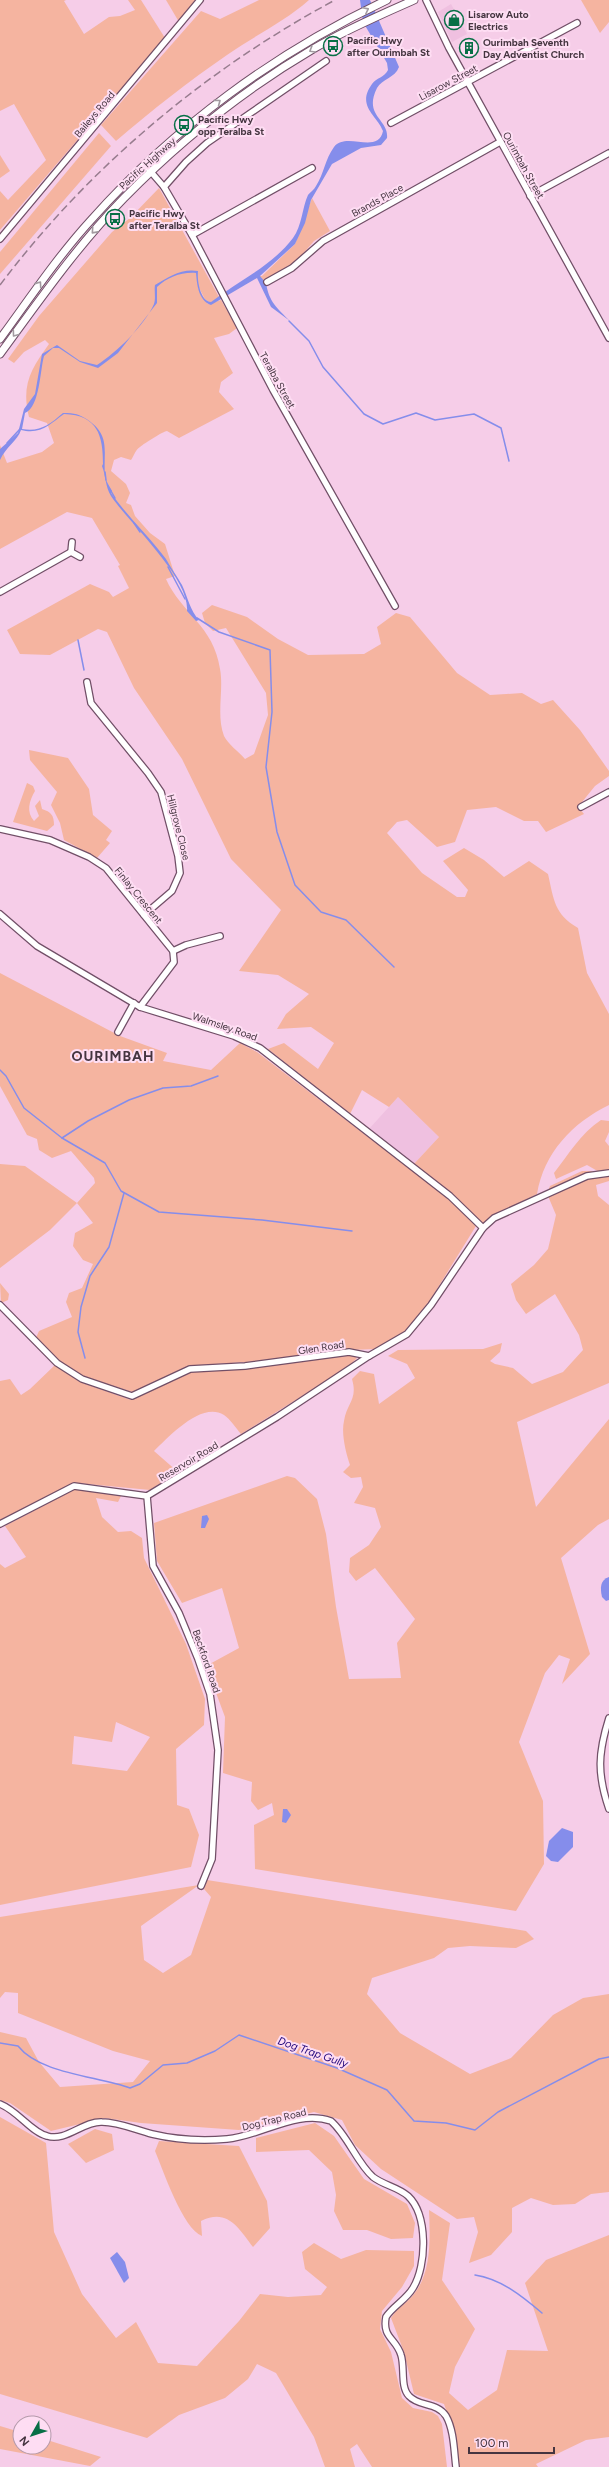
<svg xmlns="http://www.w3.org/2000/svg" width="609" height="2467" font-family="Figtree,sans-serif">
	<style>
		.built { fill: #efc0e0 }
		.green { fill: #f5b4a0; fill-rule: evenodd }
		.water { fill: #858deb }
		.lines { fill: none; stroke-linecap: round; stroke-linejoin: round }
		.stream { stroke: #858deb; stroke-width: 1.5 }
		.minor-casing { stroke: #714f67; stroke-width: 8 }
		.major-casing { stroke: #714f67; stroke-width: 9 }
		.minor { stroke: #fff; stroke-width: 5.5 }
		.major { stroke: #fff; stroke-width: 7 }
		.rail { stroke: #977c8e; stroke-width: 1.5; stroke-dasharray: 8 4; stroke-linecap: butt }
		.oneway { stroke: #a29aa0 }
		.labels { text-anchor: middle; stroke-width: 4; stroke-linejoin: round; paint-order: stroke }
		.poi-label { font-size: 10px; font-weight: bold; fill: #453540; stroke: #feddf3; text-anchor: start }
		.street-label { font-size: 10px; fill: #453540; stroke: #feddf3 }
		.water-label { font-size: 11px; font-style: italic; fill: #240a7d; stroke: #feddf3 }
		.district-label { font-size: 14px; font-weight: bold; letter-spacing: 1px; fill: #453540; stroke: #feddf3 }
	</style>
	<rect width="100%" height="100%" fill="#f6cde8"/>
	<g class="built">
		<polygon points="451,4 467,34 452,42 438,12"/>
		<polygon points="398,1097 439,1137 413,1165 369,1129"/>
	</g>
	<g class="green">
		<polygon points="0,0 66,0 64,1 84,34 109,17 120,16 135,10 128,0 141,0 165,38 0,230 0,191 8,200 46,160 14,104 0,111"/>
		<polygon points="166,0 196,0 179,22"/>
		<path d="M259,0H309C284,22 254,36 227,55C189,81 152,110 116,141L101,125L201,11L220,19Z"/>
		<polygon points="581,0 609,0 609,22 600,33"/>
		<polygon points="99,133 111,146 0,274 0,252"/>
		<polygon points="0,155 10,171 0,178"/>
		<path d="M159,188L219,297L210,303L205,299L199,288H198L208,304L221,300L237,328L229,334L214,338L233,373L221,382L219,392L234,409L179,438L167,431C162,432 145,443 140,447C135,450 134,456 131,460L121,457L114,460L111,471L126,484L130,493L126,503L131,505L135,516L150,533L165,544L175,576L166,579C181,613 214,626 220,669C224,690 216,715 224,736C228,744 239,752 245,759L254,754L268,715L266,693L226,628L213,631L205,623L202,613L212,605L247,617L278,639L308,655L364,654L381,644L377,627L396,613L410,617L457,673L490,695L522,693L541,704L553,700L580,730L609,771V776L595,786L578,807L584,814L546,832L538,821H524L496,807L467,810L455,842L437,847L407,820L397,822L387,833L422,873L457,897H465L468,890L443,861L464,848L484,860L504,877L529,861L548,874C554,900 554,914 578,928L587,973L609,1014V1105C572,1123 544,1153 537,1194L495,1215L483,1225L452,1194L413,1165L439,1137L398,1097L389,1107L362,1090L350,1114L268,1049L284,1043L318,1069L334,1043L311,1027L277,1029L286,1014L309,994L278,975L239,971L281,910L231,859L182,759L134,688L107,632L98,629L50,655L20,654L7,630L90,584L109,592L113,597L129,588L118,566L120,565L92,518L67,512L0,549V445L7,463L42,452L54,443L47,423L29,417C21,385 31,369 49,344L45,340L24,352L14,363L8,359L39,316L112,232L130,218Z"/>
		<polygon points="312,198 330,231 314,241 302,255 290,266 262,283 258,276 262,276 295,244"/>
		<polygon points="29,750 68,758 89,789 93,815 112,831 106,840 110,843 97,858 64,840 60,823 51,805 57,792 30,760"/>
		<path d="M27,783L33,786L35,791C29,801 26,812 34,821L39,816L35,806L40,800L42,809C51,812 54,815 54,825L47,831L13,822Z"/>
		<polygon points="0,973 120,1036 167,1053 163,1061 211,1070 240,1043 257,1052 448,1198 476,1226 429,1302 405,1331 376,1349 349,1350 287,1359 188,1366 162,1381 132,1392 83,1376 59,1361 35,1340 39,1331 72,1317 66,1302 69,1293 82,1288 93,1264 83,1260 73,1246 75,1233 93,1223 77,1203 50,1230 0,1268 0,1164 25,1166 77,1203 95,1183 94,1178 71,1151 52,1158 39,1150 37,1139 27,1135 0,1086"/>
		<path d="M601,1120L609,1121V1132L605,1141L609,1146V1172L601,1173L587,1165L556,1179L554,1173C569,1154 580,1134 601,1120Z"/>
		<polygon points="582,1171 591,1171 597,1173 548,1191 550,1186"/>
		<path d="M609,1176V1181L596,1185L598,1196L609,1205V1383L517,1422L536,1507L609,1419V1519L598,1525L561,1558L590,1654L562,1684L570,1659L559,1655L545,1673L519,1742L543,1801L544,1864L516,1911L255,1869L254,1825L274,1815L272,1803L258,1810L251,1801L252,1782L223,1773L225,1717L206,1666L239,1648L222,1588L182,1603L157,1561L154,1523L287,1476L295,1478L317,1499L326,1534L336,1607L349,1679L401,1678L397,1643L415,1619L375,1568L356,1581L349,1572L350,1558L369,1545L381,1527L375,1508L354,1503L363,1487L361,1477L351,1478L343,1472L350,1465C346,1453 341,1434 344,1421C347,1402 358,1400 352,1379L360,1371L374,1374L379,1404L415,1378L407,1364L388,1356L398,1350L483,1349L502,1343L500,1352L490,1361L495,1364L513,1368L532,1384L563,1372L583,1350L579,1335L555,1294L526,1314L516,1300L511,1284L534,1265L548,1249L556,1215L548,1196L587,1178Z"/>
		<polygon points="0,1283 9,1294 8,1300 1,1303"/>
		<path d="M351,1354L357,1358L347,1368L241,1434C236,1428 230,1419 224,1415C201,1401 169,1437 154,1451L178,1472L150,1490L77,1483L0,1521V1381L10,1379L21,1395L30,1389L55,1365L80,1382L131,1400L190,1372Z"/>
		<path d="M77,1488L121,1496L118,1502L96,1498L102,1517L118,1532L131,1531L142,1538L144,1558L186,1644L205,1699L204,1725L176,1749L177,1805L189,1809L199,1835L191,1867L0,1905V1564L5,1568L26,1557L5,1526ZM116,1722L150,1737L127,1771L72,1764L74,1736L112,1742Z"/>
		<polygon points="207,1880 526,1931 534,1939 516,1948 470,1946 448,1948 434,1958 372,1978 367,1994 400,2033 470,2074 511,2058 553,2015 583,1998 609,1994 609,2192 591,2194 575,2204 553,2205 531,2198 512,2208 512,2232 491,2255 469,2263 478,2232 474,2217 457,2219 381,2169 355,2145 342,2120 314,2112 239,2130 141,2123 105,2118 51,2131 10,2103 0,2100 0,2032 26,2038 39,2062 60,2087 133,2082 150,2061 113,2051 18,2013 18,1993 5,1992 0,1998 0,1917 199,1885 141,1926 144,1960 163,1973 191,1955 211,1897 204,1889"/>
		<polygon points="0,2117 46,2143 54,2232 82,2294 116,2338 136,2322 158,2363 197,2366 239,2321 260,2294 288,2297 321,2295 327,2287 305,2269 302,2252 314,2243 341,2259 366,2250 414,2251 414,2266 402,2287 382,2311 380,2329 391,2352 402,2398 413,2408 432,2412 438,2416 442,2424 447,2467 372,2467 357,2444 350,2449 355,2467 325,2467 314,2437 276,2373 257,2364 248,2379 225,2398 179,2415 147,2438 0,2394"/>
		<polygon points="315,2123 334,2136 364,2179 407,2204 415,2223 413,2238 391,2239 367,2230 343,2230 334,2211 336,2195 332,2172 309,2150 256,2152 256,2138"/>
		<polygon points="95,2129 112,2134 114,2150 86,2163 68,2144"/>
		<path d="M159,2141L239,2146L267,2201L270,2228L253,2247C238,2227 227,2208 201,2221L202,2236C183,2229 163,2170 155,2151Z"/>
		<path d="M429,2210L450,2223L442,2280L475,2329L455,2367L449,2393L468,2410L497,2390L507,2350L548,2351L525,2283L546,2260L609,2235V2437L586,2440L536,2464L538,2467H459L453,2429L444,2404L414,2394L404,2352L391,2318C397,2308 407,2303 414,2294C432,2272 430,2237 429,2210Z"/>
		<polygon points="0,2426 20,2432 20,2447 44,2447 44,2439 101,2457 90,2466 0,2449"/>
	</g>
	<g class="water">
		<path d="M360,0H370L399,67C395,78 382,79 377,88C363,116 389,119 387,138L381,145L361,148L332,164L311,200L305,223L295,244L260,276L266,283C269,302 277,308 290,321L271,307L257,278L211,305C198,300 197,284 196,273C181,272 168,277 157,287V303L118,353L98,368L80,362L59,348H53L44,356C40,370 40,407 25,413L22,429C40,432 49,425 63,413C75,413 79,414 88,420C111,436 103,451 105,475C105,480 110,487 112,491L111,493C127,516 149,536 166,559C168,563 180,581 182,585C188,598 190,610 199,620L196,621L187,611C190,578 129,523 111,496C105,486 106,476 102,466L103,464C103,436 98,415 64,414C50,424 41,435 21,430C18,440 5,448 0,460V449L18,433L24,409L35,394L42,354L57,345L80,361L97,365C117,352 144,326 154,304C156,298 154,291 155,285C168,277 182,268 198,271C197,280 200,301 211,302C238,281 272,266 293,238C302,226 302,208 308,195C310,192 314,190 316,186C324,174 325,159 334,147C346,131 378,155 383,131C377,115 356,106 372,84C376,78 385,77 388,70L387,63L363,22Z"/>
		<polygon points="207,1515 209,1519 205,1528 201,1528 202,1516"/>
		<path d="M609,1577V1600L606,1601L602,1597C600,1588 600,1580 609,1577Z"/>
		<polygon points="283,1809 287,1809 291,1815 286,1823 282,1822"/>
		<polygon points="562,1828 573,1832 573,1847 558,1862 551,1861 546,1856 549,1841"/>
		<polygon points="117,2252 125,2262 129,2278 124,2283 110,2258"/>
	</g>
	<g class="lines">
		<g class="stream">
			<polyline points="289,321 309,341 323,367 364,414 383,424 416,413 435,420 474,414 501,428 509,461"/>
			<polyline points="7,443 20,429"/>
			<polyline points="105,472 106,480"/>
			<polyline points="111,491 115,498"/>
			<polyline points="134,523 140,532"/>
			<polyline points="168,567 185,599"/>
			<polyline points="197,618 219,632 270,650 272,712 266,767 277,832 295,885 321,912 346,920 394,967"/>
			<polyline points="78,640 84,670"/>
			<polyline points="0,1070 6,1076 24,1108 62,1138 105,1163 121,1191 159,1212 262,1220 352,1231"/>
			<polyline points="62,1138 88,1121 129,1100 163,1088 191,1086 218,1076"/>
			<polyline points="85,1358 78,1332 81,1307 90,1276 109,1247 124,1193"/>
			<path d="M0,2043L18,2046C40,2074 97,2076 130,2088L140,2084L163,2065L187,2063L215,2051L239,2035L337,2068L387,2090L414,2121L446,2123L475,2130L498,2112L599,2059L609,2057"/>
			<path d="M475,2275C501,2279 522,2296 542,2313"/>
		</g>
		<defs>
			<g id="minor">
				<polyline points="426,0 449,48 609,338"/>
				<polyline points="391,123 577,23"/>
				<polyline points="145,165 164,187 192,235 273,390 395,606"/>
				<polyline points="164,187 186,162 207,143 326,61"/>
				<polyline points="530,196 609,153"/>
				<polyline points="192,235 312,168"/>
				<polyline points="0,239 200,0"/>
				<polyline points="267,282 292,268 323,241 500,142"/>
				<polyline points="72,542 71,552 80,557"/>
				<polyline points="0,592 71,552"/>
				<polyline points="87,682 91,703 148,773 161,792 178,856 180,873 172,891 144,915"/>
				<polyline points="581,807 609,792"/>
				<polyline points="0,829 50,840 89,857 106,868 173,951 174,962 140,1007"/>
				<polyline points="0,914 37,946 140,1007 234,1036 260,1048 450,1196 483,1228"/>
				<polyline points="173,951 186,945 220,936"/>
				<polyline points="118,1032 134,1003"/>
				<polyline points="0,1305 57,1363 82,1379 132,1396 190,1369 245,1366 349,1352 369,1356 407,1334 431,1305 483,1228 494,1218 587,1176 609,1173"/>
				<polyline points="147,1496 153,1566 179,1613 198,1659 210,1694 218,1750 212,1859 201,1886"/>
				<polyline points="0,1524 74,1486 147,1496 277,1417 369,1356"/>
				<path d="M609,1718C598,1753 597,1774 609,1809"/>
				<path d="M0,2104C18,2111 31,2132 47,2136C66,2142 83,2121 102,2122C119,2122 136,2130 152,2134C177,2140 202,2141 227,2139C261,2136 297,2109 331,2121C348,2136 357,2163 373,2177C383,2185 398,2187 408,2196C428,2215 427,2265 413,2288C406,2300 393,2306 386,2317C382,2338 396,2338 401,2355C405,2367 400,2387 409,2396C419,2407 437,2402 446,2416C454,2430 454,2451 456,2467"/>
			</g>
			<g id="major">
				<path d="M0,339C30,298 58,256 92,219C174,127 276,52 387,0"/>
				<path d="M0,354C39,301 77,246 124,198C179,142 245,89 313,49C345,30 380,15 414,0"/>
			</g>
		</defs>
		<use href="#minor" class="minor-casing"/>
		<use href="#major" class="major-casing"/>
		<use href="#minor" class="minor"/>
		<use href="#major" class="major"/>
		<path class="rail" d="M0,285C89,167 205,70 335,0"/>
	</g>
	<defs><path id="oneway-chevron" d="M-2-3.5L2.5 0L-2 3.5" fill="none" stroke-width="1.6" stroke-linecap="round" stroke-linejoin="round"/></defs>
	<g class="oneway">
		<use href="#oneway-chevron" transform="translate(366 10) rotate(-26)"/>
		<use href="#oneway-chevron" transform="translate(312 50) rotate(149)"/>
		<use href="#oneway-chevron" transform="translate(218 102) rotate(-37)"/>
		<use href="#oneway-chevron" transform="translate(94 231) rotate(132)"/>
		<use href="#oneway-chevron" transform="translate(39 284) rotate(-55)"/>
		<use href="#oneway-chevron" transform="translate(15 334) rotate(126)"/>
	</g>
	<defs>
		<symbol id="shop-ring" viewBox="-11 -11 22 22"><circle r="9.5" fill="#feddf3" stroke="#086f46" stroke-width="1.5"/><path d="M-5-2.5h2.3a2.7 3.5 0 0 1 5.4 0H5L5.5 6h-11ZM-1.5-2.5h3a1.5 2.3 0 0 0-3 0Z" fill="#086f46"/></symbol>
		<symbol id="bus-ring" viewBox="-11 -11 22 22"><circle r="9.5" fill="#feddf3" stroke="#086f46" stroke-width="1.5"/><path d="M-5-6H5V4H4V6H2V4H-2V6H-4V4H-5ZM-3.5-4V0h7V-4ZM-3.5 1.2v1.5H-2V1.2ZM2 1.2v1.5H3.5V1.2Z" fill="#086f46"/></symbol>
		<symbol id="building-ring" viewBox="-11 -11 22 22"><circle r="9.5" fill="#feddf3" stroke="#086f46" stroke-width="1.5"/><path d="M-4-6H4V6H1V3H-1V6H-4ZM-2.5-4.3h1.7v1.8h-1.7ZM.8-4.3h1.7v1.8H.8ZM-2.5-1h1.7V.8h-1.7ZM.8-1h1.7V.8H.8Z" fill="#086f46"/></symbol>
	</defs>
	<g fill-rule="evenodd">
		<use href="#shop-ring" x="443" y="9" width="22" height="22"/>
		<use href="#bus-ring" x="322" y="35" width="22" height="22"/>
		<use href="#building-ring" x="458" y="37" width="22" height="22"/>
		<use href="#bus-ring" x="173" y="114" width="22" height="22"/>
		<use href="#bus-ring" x="104" y="208" width="22" height="22"/>
	</g>
	<g class="labels">
		<g class="poi-label">
			<text x="468" y="18">Lisarow Auto<tspan x="468" dy="12">Electrics</tspan></text>
			<text x="347" y="44">Pacific Hwy<tspan x="347" dy="12">after Ourimbah St</tspan></text>
			<text x="483" y="46">Ourimbah Seventh<tspan x="483" dy="12">Day Adventist Church</tspan></text>
			<text x="198" y="123">Pacific Hwy<tspan x="198" dy="12">opp Teralba St</tspan></text>
			<text x="129" y="217">Pacific Hwy<tspan x="129" dy="12">after Teralba St</tspan></text>
		</g>
		<g class="street-label">
			<text transform="translate(448 82) rotate(-28)" y="4">Lisarow Street</text>
			<text transform="translate(94 114) rotate(-50)" y="4">Baileys Road</text>
			<text transform="translate(147 163) rotate(-42)" y="4">Pacific Highway</text>
			<text transform="translate(524 165) rotate(61)" y="4">Ourimbah Street</text>
			<text transform="translate(377 200) rotate(-29)" y="4">Brands Place</text>
			<text transform="translate(278 380) rotate(61)" y="4">Teralba Street</text>
			<text transform="translate(179 827) rotate(76)" y="4">Hillgrove Close</text>
			<text transform="translate(139 895) rotate(51)" y="4">Finlay Crescent</text>
			<text transform="translate(225 1026) rotate(19)" y="4">Walmsley Road</text>
			<text transform="translate(321 1347) rotate(-9)" y="4">Glen Road</text>
			<text transform="translate(188 1461) rotate(-31)" y="4">Reservoir Road</text>
			<text transform="translate(207 1661) rotate(71)" y="4">Beckford Road</text>
			<text transform="translate(274 2119) rotate(-14)" y="4">Dog Trap Road</text>
		</g>
		<g class="water-label">
			<text transform="translate(313 2052) rotate(19)" y="4">Dog Trap Gully</text>
		</g>
		<g class="district-label">
			<text x="113" y="1061">OURIMBAH</text>
		</g>
	</g>
	<g transform="translate(32 2435) rotate(231)"><circle r="19" fill="#feddf3" stroke="#b49aab"/>
	<path d="M0-3L7 15L0 10L-7 15Z" fill="#086f46"/>
	<text y="-6" font-size="11" font-weight="bold" text-anchor="middle" fill="#453540">N</text>
	</g>
	<path d="M469 2447v6h85v-6" fill="none" stroke="#453540" stroke-width="2"/>
	<text x="475" y="2447" font-size="12" fill="#453540" stroke="#feddf3" stroke-width="3" paint-order="stroke">100 m</text>
</svg>
